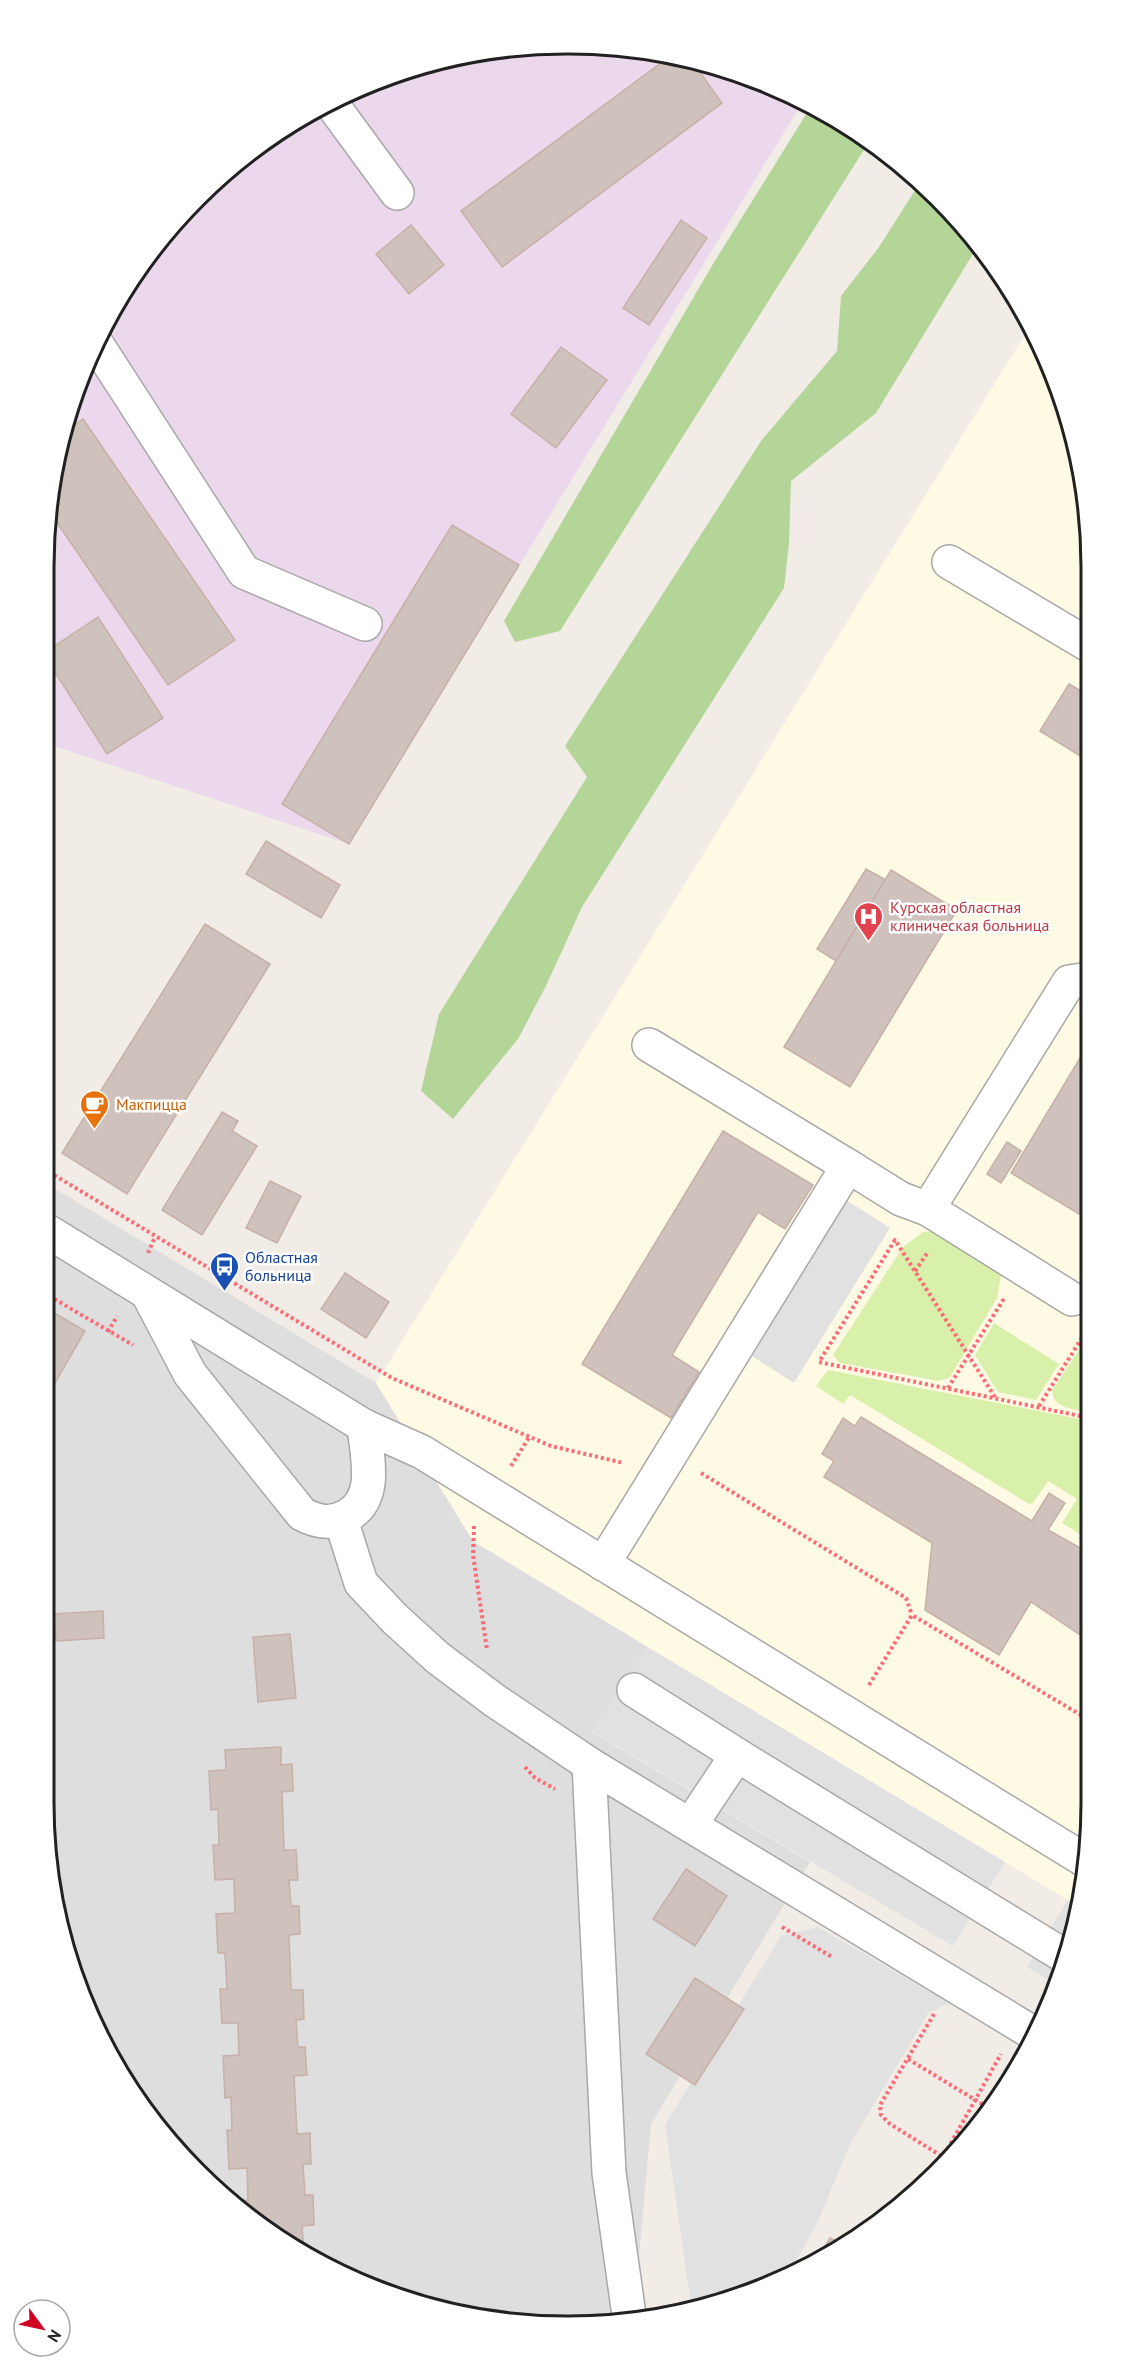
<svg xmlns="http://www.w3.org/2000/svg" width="1135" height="2370" font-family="'PT Sans',sans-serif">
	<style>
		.residential { fill: #dfdede }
		.industrial { fill: #ecd8ec }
		.education { fill: #fffae3 }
		.grass { fill: #d8f0a9 }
		.forest { fill: #b4d598 }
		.parking { fill: #e1e1e1 }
		.building { fill: #cfc1bc; stroke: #c6b0a7; stroke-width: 1.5 }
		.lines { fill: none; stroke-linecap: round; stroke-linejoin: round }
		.minor-casing { stroke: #a8a8a8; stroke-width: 36 }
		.path { stroke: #ff6b75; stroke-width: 4; stroke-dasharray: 3 3; stroke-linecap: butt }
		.minor { stroke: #fff; stroke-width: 33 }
		.labels { text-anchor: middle; stroke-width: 5; stroke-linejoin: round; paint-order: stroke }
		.health-label { font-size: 16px; fill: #be3a42; stroke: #fff; text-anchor: start }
		.food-label { font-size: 16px; fill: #c56008; stroke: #fff; text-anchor: start }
		.transit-label { font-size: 16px; fill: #164399; stroke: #fff; text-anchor: start }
		.rim { fill: none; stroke: #212121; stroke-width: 3 }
	</style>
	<rect width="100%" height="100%" fill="#f2ece7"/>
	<polygon class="residential" points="44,1182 376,1383 473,1541 647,1647 592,1732 810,1862 651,2124 633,2322 465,2316 367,2286 277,2238 152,2122 71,1971 44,1802"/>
	<polygon class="industrial" points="568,44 670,54 768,84 802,103 349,844 57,747 44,757 44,567 54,465 84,367 132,276 197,197 277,132 367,83 466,54"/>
	<polygon class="education" points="1029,328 1051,367 1087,499 1091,1803 1081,1908 473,1541 376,1383"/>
	<g class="grass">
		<polygon points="944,1230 994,1262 1001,1276 997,1298 950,1377 939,1381 840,1363 833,1355 903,1247 923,1232"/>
		<polygon points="994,1323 1059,1364 1036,1400 998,1392 975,1355"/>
		<path d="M1079,1350L1090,1357V1412C1075,1409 1054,1410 1052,1391Z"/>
		<polygon points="828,1370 1090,1421 1091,1541 1062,1523 1077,1499 1048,1481 1033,1503 1029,1504 850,1395 843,1404 816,1386"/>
	</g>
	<g class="forest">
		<polygon points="810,108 869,142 560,631 515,642 504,621 713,264"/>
		<polygon points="919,184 979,244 876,413 791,481 789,543 784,588 582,907 546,986 518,1039 453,1119 421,1091 439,1014 587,777 565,746 761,441 837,351 841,296 879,247"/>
	</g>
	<g class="parking">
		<polygon points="840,1196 890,1228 794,1383 744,1351"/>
		<polygon points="647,1647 1005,1862 953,1946 592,1731"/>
		<polygon points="1068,1900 1081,1908 1057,1985 1027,1967"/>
		<polygon points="818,1927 949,2003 929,2012 850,2144 816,2226 787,2276 691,2305 665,2125 781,1936"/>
	</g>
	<g class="building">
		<polygon points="673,54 691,60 722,103 502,267 461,211"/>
		<polygon points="681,220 707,238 649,325 623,308"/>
		<polygon points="411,225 444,265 409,294 376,254"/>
		<polygon points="561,347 607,380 556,448 511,414"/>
		<polygon points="83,419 235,640 168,685 49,511 54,465 63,433"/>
		<polygon points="452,525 519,565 349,844 282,804"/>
		<polygon points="98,617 163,718 107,754 44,655 44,653"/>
		<polygon points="1069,684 1088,695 1088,761 1040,731"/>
		<polygon points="266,841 340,885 321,918 246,874"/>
		<polygon points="866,869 886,880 836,961 817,949"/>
		<polygon points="891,870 957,910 850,1087 784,1047"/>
		<polygon points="205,924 270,964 127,1194 62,1153"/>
		<polygon points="1089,1043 1089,1220 1011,1173"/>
		<polygon points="222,1112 238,1121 232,1131 257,1146 202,1235 162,1210"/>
		<polygon points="723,1131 813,1185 785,1229 758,1212 672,1355 699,1372 671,1418 582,1364"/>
		<polygon points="1007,1142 1021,1151 1001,1183 987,1174"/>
		<polygon points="270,1181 301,1196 277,1243 246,1228"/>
		<polygon points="345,1273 389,1302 366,1338 321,1309"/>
		<polygon points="44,1307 85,1331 52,1388 44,1383"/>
		<polygon points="861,1417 1032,1521 1049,1493 1065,1503 1048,1530 1091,1554 1091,1642 1031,1602 999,1655 925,1610 932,1543 824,1477 834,1461 822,1454 843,1418 855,1426"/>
		<rect x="44" y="1599" width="7" height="18"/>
		<polygon points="103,1611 104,1638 56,1641 54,1614"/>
		<polygon points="290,1634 296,1698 258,1702 253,1637"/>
		<polygon points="281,1747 281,1765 292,1764 293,1791 282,1792 284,1850 296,1850 298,1880 289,1880 291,1906 299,1906 300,1934 289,1935 291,1990 303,1990 304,2019 296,2020 298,2047 305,2047 307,2075 294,2076 297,2134 310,2133 311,2164 303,2164 305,2195 313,2195 314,2225 302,2226 304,2253 277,2238 236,2201 248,2200 247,2168 229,2169 227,2130 232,2130 231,2097 225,2098 223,2056 239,2055 238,2023 222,2023 220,1989 227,1989 225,1953 218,1953 216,1914 235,1913 234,1879 215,1880 213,1845 219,1845 218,1809 211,1810 209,1771 226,1770 225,1750"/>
		<polygon points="686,1869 727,1896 695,1946 653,1919"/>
		<polygon points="695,1978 744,2009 695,2085 646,2054"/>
		<polygon points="830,2238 843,2245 815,2263"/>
	</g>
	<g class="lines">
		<defs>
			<g id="minor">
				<polyline points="331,103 397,193"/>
				<polyline points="96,343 244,572 365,624"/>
				<polyline points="949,562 1087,644"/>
				<polyline points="848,1166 901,1199 928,1209 1072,1299"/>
				<polyline points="928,1209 1069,982 1089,979"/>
				<polyline points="44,1229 364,1426 422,1452 1086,1861"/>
				<path d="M148,1294L190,1374L302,1514C317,1522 331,1525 347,1516C379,1498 367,1457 364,1426"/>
				<polyline points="341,1520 361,1583 395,1619 438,1658 494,1700 589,1764 1033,2033"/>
				<polyline points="603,1564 848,1166 649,1045"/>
				<polyline points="634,1690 737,1755"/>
				<polyline points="589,1764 609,2173 630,2322"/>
				<polyline points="691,1824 737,1755 1066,1957"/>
			</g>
		</defs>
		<use href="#minor" class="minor-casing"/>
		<g class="path">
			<polyline points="44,1169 392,1378 551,1446 624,1463"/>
			<polyline points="148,1253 155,1237"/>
			<polyline points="915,1271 928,1252"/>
			<polyline points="44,1293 133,1345"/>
			<polyline points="108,1332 117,1316"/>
			<polyline points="1079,1343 1090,1350"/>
			<polyline points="948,1388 1005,1297"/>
			<polyline points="995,1397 895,1240 819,1362 1090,1418"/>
			<polyline points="1039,1406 1085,1333"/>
			<polyline points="511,1466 530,1436"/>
			<polyline points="701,1473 906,1598 912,1615"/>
			<polyline points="474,1526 473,1555 487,1650"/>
			<polyline points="869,1685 912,1615 1091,1721"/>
			<polyline points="525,1767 535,1778 555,1789"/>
			<polyline points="782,1927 832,1957"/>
			<polyline points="934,2014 880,2105 881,2115 890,2124 943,2157"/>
			<polyline points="908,2059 987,2107"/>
			<polyline points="933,2175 1001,2054"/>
		</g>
		<use href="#minor" class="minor"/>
	</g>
	<defs>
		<symbol id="hospital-pin" viewBox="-11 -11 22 30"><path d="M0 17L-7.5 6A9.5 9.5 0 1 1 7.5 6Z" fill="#e0444e" stroke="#fff"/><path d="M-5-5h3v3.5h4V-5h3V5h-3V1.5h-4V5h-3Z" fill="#fff"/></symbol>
		<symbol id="cafe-pin" viewBox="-11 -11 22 30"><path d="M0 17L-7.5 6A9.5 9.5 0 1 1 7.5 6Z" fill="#e8710a" stroke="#fff"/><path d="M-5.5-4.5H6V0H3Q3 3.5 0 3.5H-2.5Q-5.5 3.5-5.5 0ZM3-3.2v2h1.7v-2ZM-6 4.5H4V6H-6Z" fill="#fff"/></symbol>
		<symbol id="bus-pin" viewBox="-11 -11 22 30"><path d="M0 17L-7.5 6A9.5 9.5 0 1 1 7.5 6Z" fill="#1a4fb4" stroke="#fff"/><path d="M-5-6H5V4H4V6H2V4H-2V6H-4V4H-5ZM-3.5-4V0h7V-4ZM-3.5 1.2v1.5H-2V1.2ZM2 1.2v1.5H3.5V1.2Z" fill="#fff"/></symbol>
	</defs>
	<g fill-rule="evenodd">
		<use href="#hospital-pin" x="852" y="900" width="33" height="45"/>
		<use href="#cafe-pin" x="78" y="1088" width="33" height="45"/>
		<use href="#bus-pin" x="208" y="1250" width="33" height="45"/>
	</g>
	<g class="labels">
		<g class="health-label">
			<text x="890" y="913">Курская областная<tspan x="890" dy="18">клиническая больница</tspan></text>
		</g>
		<g class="food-label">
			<text x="116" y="1110">Макпицца</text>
		</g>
		<g class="transit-label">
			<text x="245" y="1263">Областная<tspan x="245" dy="18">больница</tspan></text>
		</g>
	</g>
	<path d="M0 0H1135V2370H0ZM567 54H568A513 513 0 0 1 1081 567V1803A513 513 0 0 1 568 2316H567A513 513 0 0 1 54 1803V567A513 513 0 0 1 567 54Z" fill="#fff" fill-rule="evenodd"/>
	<path class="rim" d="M567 54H568A513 513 0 0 1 1081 567V1803A513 513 0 0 1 568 2316H567A513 513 0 0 1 54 1803V567A513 513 0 0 1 567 54Z"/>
	<g transform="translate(42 2328) rotate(123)"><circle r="28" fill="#ffffff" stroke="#a6a6a6" stroke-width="1.5"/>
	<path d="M0-4.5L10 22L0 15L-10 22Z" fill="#d20024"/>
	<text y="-9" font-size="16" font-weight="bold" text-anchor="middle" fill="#212121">N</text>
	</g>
</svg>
